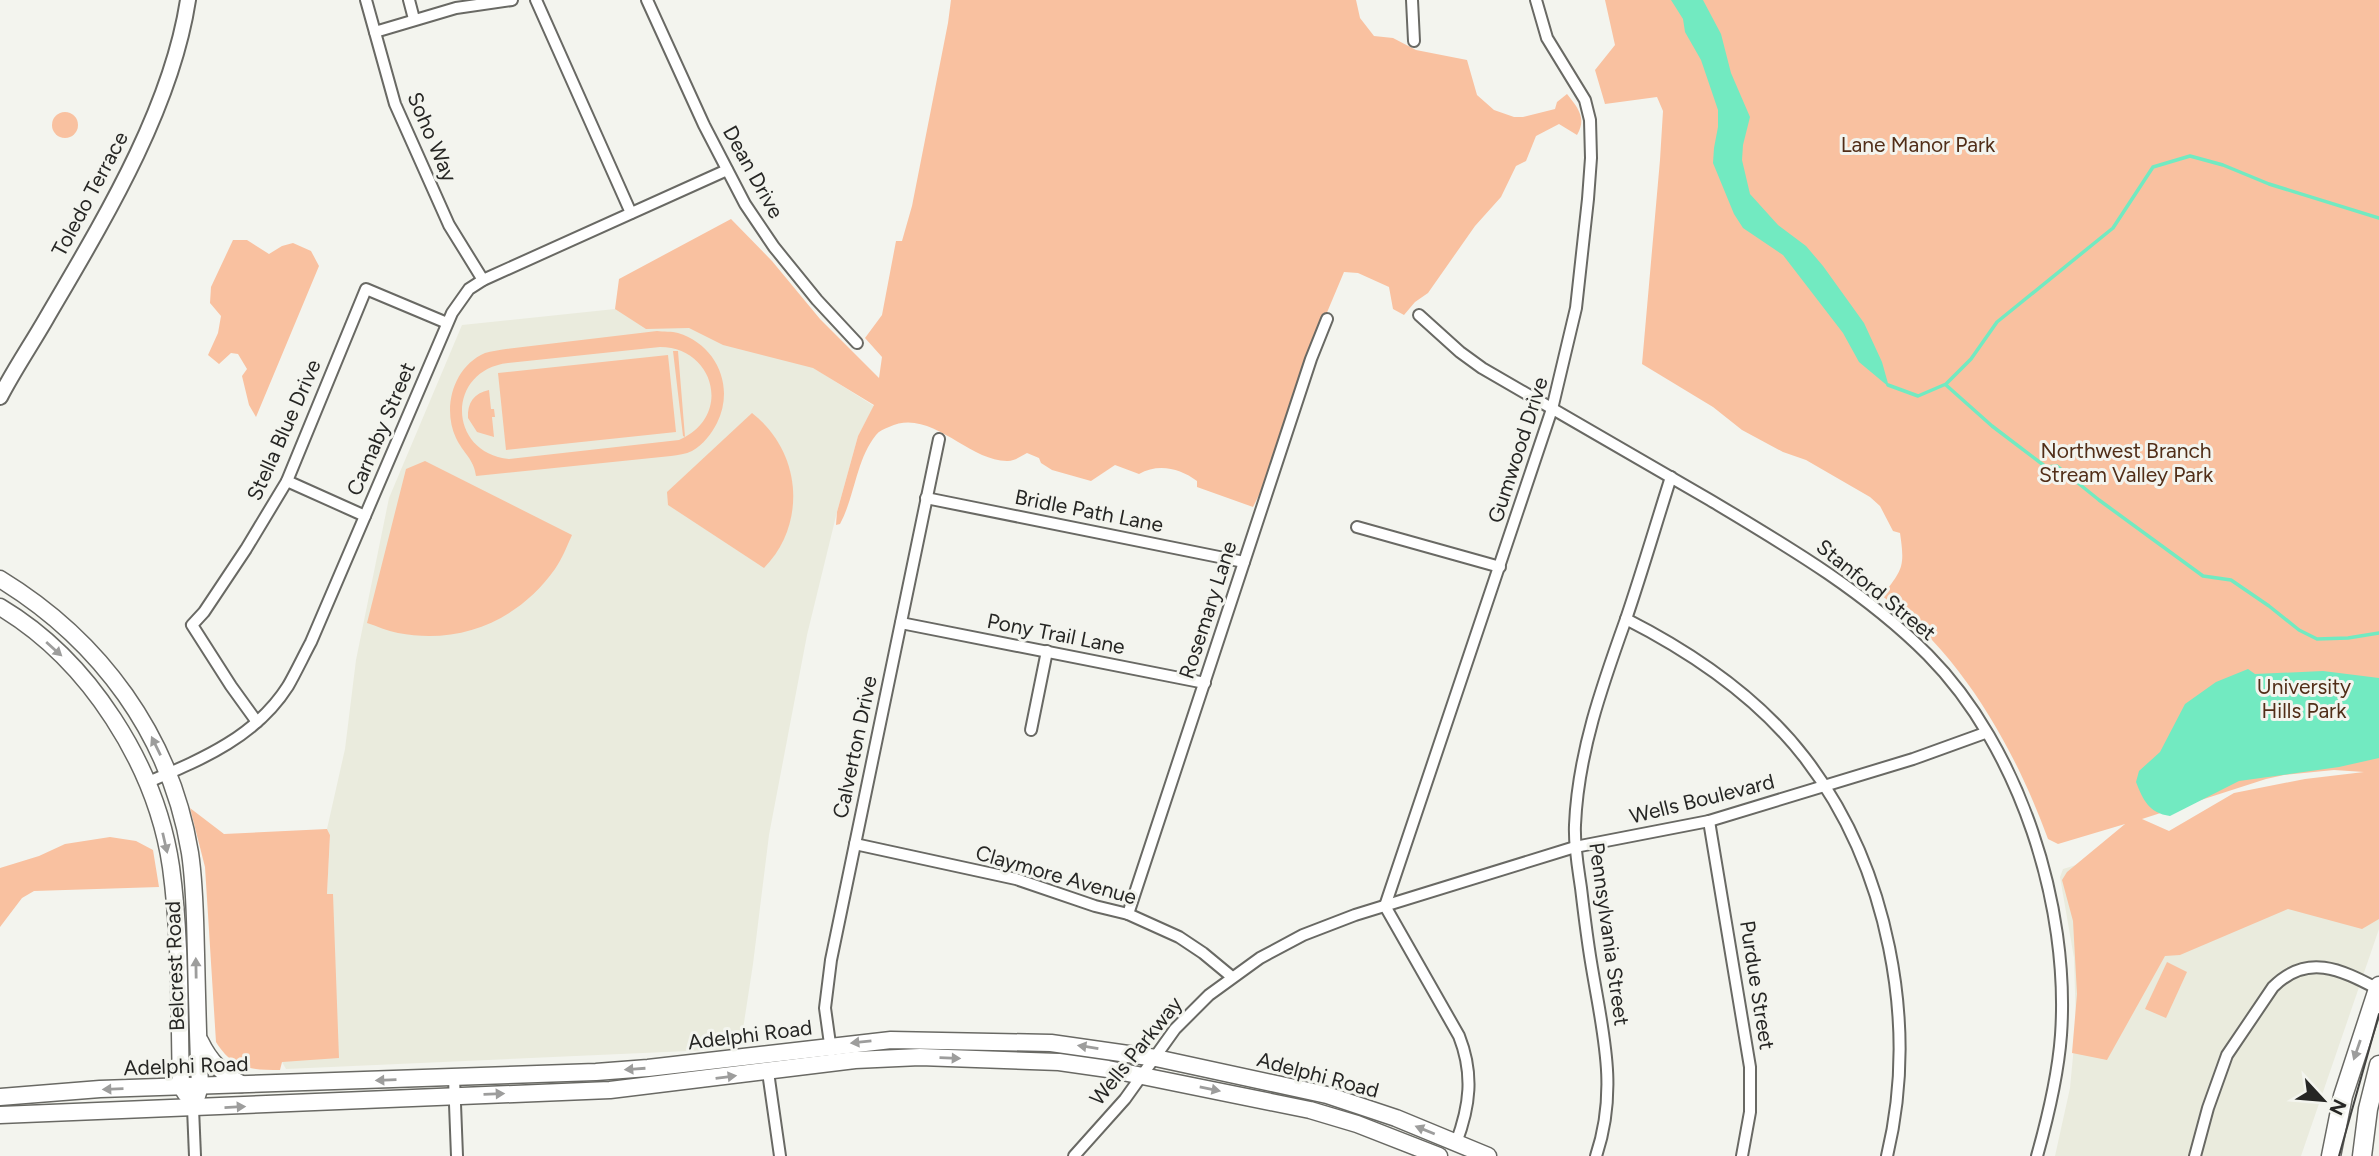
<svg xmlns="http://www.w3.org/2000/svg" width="2379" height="1156" font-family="Figtree,sans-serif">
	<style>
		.built { fill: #eaebdd }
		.green { fill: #f9c1a0; fill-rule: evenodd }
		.water { fill: #72eac1 }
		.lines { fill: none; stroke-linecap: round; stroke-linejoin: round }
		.stream { stroke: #72eac1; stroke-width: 3.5 }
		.minor-casing { stroke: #696964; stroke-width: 14 }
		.tertiary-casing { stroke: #696964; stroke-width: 18 }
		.secondary-casing { stroke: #696964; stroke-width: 19 }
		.primary-casing { stroke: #696964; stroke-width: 21 }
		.minor { stroke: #fff; stroke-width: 10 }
		.tertiary { stroke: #fff; stroke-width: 14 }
		.secondary { stroke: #fff; stroke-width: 16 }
		.primary { stroke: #fff; stroke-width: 18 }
		.tram { stroke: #434341; stroke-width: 2 }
		.oneway { fill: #9d9d9c }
		.labels { text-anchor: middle; stroke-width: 6; stroke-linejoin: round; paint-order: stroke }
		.street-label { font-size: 21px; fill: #262624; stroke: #f3f4ee }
		.park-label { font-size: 21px; fill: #512e18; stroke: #f3f4ee }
	</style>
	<rect width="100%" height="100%" fill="#f3f4ee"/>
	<g class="built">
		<polygon points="615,309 722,310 874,406 858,436 837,512 807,635 769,835 753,964 741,1042 733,1049 286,1069 282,1062 327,894 330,835 327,829 345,749 356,660 389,498 462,325"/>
		<polygon points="2379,798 2379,929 2301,1156 2055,1156 2070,1088 2076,1025 2074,958 2060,877 2063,869 2147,843"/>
	</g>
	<g class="green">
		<path d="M951,0H1356L1360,18L1374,36L1393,38L1416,50L1467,60L1477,95L1494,110L1514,117H1523L1555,109L1557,102L1567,94C1578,108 1587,118 1577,135L1559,124L1536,136L1526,161L1516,166L1501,197L1475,226L1428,293L1415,302L1404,315L1393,309L1389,287L1358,273L1344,272L1315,341L1272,469L1253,507L1197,487V481C1180,468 1158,463 1139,474L1115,465L1091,481L1052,470L1041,463L1039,458L1027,453C1021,456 1015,461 1008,461C968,462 931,407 889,427C884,429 879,431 876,435C856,460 855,496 840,524L836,525L837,512L858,436L874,405L813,368L723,345L689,328L646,329L615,309L619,279L731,219L772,261L820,319L879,378L882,357L865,338L882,315L896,241H902L912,206L948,23Z"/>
		<path d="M1605,0H2379V919L2362,929L2288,909L2180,955L2165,956L2107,1060L2072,1053L2077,994L2073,921L2062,880L2067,872L2125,824L2058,844L2048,839C2015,749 1961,652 1882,596C1903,569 1905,567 1900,533L1893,531L1880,506L1870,497L1806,460L1783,452L1742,430L1713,407L1642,364L1660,160L1663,111L1657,97L1605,104L1595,70L1615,45ZM2334,770L2364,772L2305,779L2234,793L2169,831L2142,819L2266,779L2284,775Z"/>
		<circle cx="65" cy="125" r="13"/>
		<polygon points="233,240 247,240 269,254 282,246 293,243 311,251 319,266 256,417 249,405 242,376 247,369 238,354 231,353 219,364 208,355 218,333 221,316 210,303 211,287"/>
		<path d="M657,331C663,332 672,331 678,333C717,345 735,387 717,423C712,433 703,445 692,451C686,454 678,455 671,456L476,476C474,459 463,453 456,438C442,408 453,367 485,353C491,351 500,350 506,349ZM660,347C712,347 732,411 685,437L678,351H673L683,436L685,437L679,440L509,459C447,453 446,370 508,363Z"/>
		<polygon points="668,355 676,432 506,450 498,373"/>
		<path d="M489,390L491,409H494L495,417H492L494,437L477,432L468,418C467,403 474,393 489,390Z"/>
		<path d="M752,413C801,451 808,523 764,568L668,505L667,492Z"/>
		<path d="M425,461L572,535C567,546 562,559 555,569C518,621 460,645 398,633C387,631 377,626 367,623L406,469Z"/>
		<path d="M190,808L224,834L327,829L330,835L327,894H333L339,1058L282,1062L280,1070C250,1070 233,1069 216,1042L205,867Z"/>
		<polygon points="110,837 136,841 153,850 159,887 34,891 22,898 0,927 0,868 39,856 65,844"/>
		<polygon points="2167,962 2187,972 2166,1018 2145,1009"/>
	</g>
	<g class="water">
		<polygon points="1671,0 1703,0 1721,34 1731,73 1750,117 1743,145 1742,160 1750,194 1778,225 1806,246 1823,266 1864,323 1882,362 1889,387 1859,362 1843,333 1783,255 1743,228 1734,214 1713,163 1714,148 1718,127 1718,110 1701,60 1685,32 1683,19"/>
		<path d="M2248,669L2255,674L2323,671L2379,678V758L2339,767L2239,781L2170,816C2149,813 2143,800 2136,782L2139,771L2160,752L2185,704L2216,682Z"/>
	</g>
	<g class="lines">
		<g class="stream">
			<polyline points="1888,385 1918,396 1946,384 1971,359 1997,322 2113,228 2153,167 2190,156 2223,165 2269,184 2379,218"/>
			<polyline points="1946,385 1992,426 2046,467 2057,466 2099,500 2203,576 2231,580 2269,606 2299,630 2317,639 2348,638 2379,633"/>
		</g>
		<defs>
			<g id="minor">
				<polyline points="366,0 395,104 449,225 483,280"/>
				<polyline points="409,0 414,19"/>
				<polyline points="536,0 631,213"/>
				<polyline points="647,0 704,125 745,204 774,247 817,300 857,343"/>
				<polyline points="1412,0 1414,41"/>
				<polyline points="375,32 456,8 512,0"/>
				<path d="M1419,315L1460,352L1482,368C1558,412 1634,456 1710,500C1787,546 1864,591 1928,655C2020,748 2070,906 2061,1035C2058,1076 2048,1117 2037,1156"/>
				<polyline points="287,481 365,516"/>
				<polyline points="926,498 1244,562"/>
				<polyline points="1357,527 1500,567"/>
				<path d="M1626,619C1693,653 1758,697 1805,758C1888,866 1919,1023 1887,1156"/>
				<polyline points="901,623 1205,683"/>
				<polyline points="257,722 231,686 192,625 204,612 246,549 287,481 366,289 447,323"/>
				<polyline points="1031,730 1047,651"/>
				<path d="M146,783C200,760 255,738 288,686C296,672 303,657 311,642L452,313L469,289L483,280L727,170"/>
				<polyline points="1709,821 1750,1067 1750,1112 1742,1156"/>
				<polyline points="855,844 1016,879 1095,906 1128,914 1179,937 1203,953 1232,977"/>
				<polyline points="1385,906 1552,409 1576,308 1588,199 1591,158 1590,120 1585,100 1547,38 1536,0"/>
				<path d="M1385,906L1459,1036C1474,1074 1470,1106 1456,1143"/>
				<polyline points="1128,914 1311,359 1327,319"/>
				<polyline points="831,1051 825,1008 831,960 939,439"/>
				<polyline points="768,1072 780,1156"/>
				<polyline points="454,1078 457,1156"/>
				<polyline points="193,1108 195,1156"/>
				<polyline points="1074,1156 1125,1099 1175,1029 1209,995 1260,958 1303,935 1355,915 1575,847 1709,821 1913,759 1985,733"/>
				<path d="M1596,1156C1619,1088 1602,1030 1591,962C1587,938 1584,913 1581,888C1578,867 1574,846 1575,825C1578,753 1602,686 1626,619C1642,572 1656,524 1671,477"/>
				<path d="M2195,1156L2208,1108L2227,1055L2273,987C2307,953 2340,969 2378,989"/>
			</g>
			<path id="tertiary" d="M0,397C14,370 31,345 46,319C102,223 171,111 188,0"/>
			<g id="secondary">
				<path d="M0,579C100,640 171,736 190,853C195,886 195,921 196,954C197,998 198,1042 200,1086L197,1096"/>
				<path d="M0,607C89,660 156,765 171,867C181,940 179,1014 181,1086L186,1094"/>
				<path d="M200,1041C210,1062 222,1073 241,1084"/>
				<polyline points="0,1097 100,1089 596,1072 648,1068 891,1040 1051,1043 1156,1058 1327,1095 1396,1118 1488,1156"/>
				<polyline points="0,1115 610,1090 855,1060 920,1057 1059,1062 1108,1069 1310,1110 1357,1124 1439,1156"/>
			</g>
			<g id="primary">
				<polyline points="2331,1156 2343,1096 2379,986"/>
				<polyline points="2362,1156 2368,1109 2379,1065"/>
			</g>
		</defs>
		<use href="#minor" class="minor-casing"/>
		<use href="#tertiary" class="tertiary-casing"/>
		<use href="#secondary" class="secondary-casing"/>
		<use href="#primary" class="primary-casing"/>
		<use href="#minor" class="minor"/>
		<use href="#tertiary" class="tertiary"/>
		<use href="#secondary" class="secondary"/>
		<use href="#primary" class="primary"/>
		<polyline class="tram" points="2339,1156 2379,1014"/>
	</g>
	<defs><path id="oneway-solid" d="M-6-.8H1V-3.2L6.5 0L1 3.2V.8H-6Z" transform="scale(1.75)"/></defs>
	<g class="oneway">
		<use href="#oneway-solid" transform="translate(54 649) rotate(42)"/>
		<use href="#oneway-solid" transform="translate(156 746) rotate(-116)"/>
		<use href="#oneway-solid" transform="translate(165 843) rotate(77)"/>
		<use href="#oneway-solid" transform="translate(196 968) rotate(-91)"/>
		<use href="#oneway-solid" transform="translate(861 1042) rotate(174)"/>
		<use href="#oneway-solid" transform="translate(1088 1047) rotate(-171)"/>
		<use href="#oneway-solid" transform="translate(2357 1050) rotate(109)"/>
		<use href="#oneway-solid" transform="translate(950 1058) rotate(2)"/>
		<use href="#oneway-solid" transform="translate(635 1069) rotate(176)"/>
		<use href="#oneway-solid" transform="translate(726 1077) rotate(-7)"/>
		<use href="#oneway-solid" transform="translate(386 1080) rotate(178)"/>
		<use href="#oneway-solid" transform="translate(113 1089) rotate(178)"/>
		<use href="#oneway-solid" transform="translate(1210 1089) rotate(11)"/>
		<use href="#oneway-solid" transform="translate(494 1094) rotate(-2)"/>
		<use href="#oneway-solid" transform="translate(235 1107) rotate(-3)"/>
		<use href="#oneway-solid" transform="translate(1425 1130) rotate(-158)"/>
	</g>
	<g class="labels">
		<g class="street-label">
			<text transform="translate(432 137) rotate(67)" y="7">Soho Way</text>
			<text transform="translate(753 172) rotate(61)" y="7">Dean Drive</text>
			<text transform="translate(90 194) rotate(-62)" y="7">Toledo Terrace</text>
			<text transform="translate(381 429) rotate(-67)" y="7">Carnaby Street</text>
			<text transform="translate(284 430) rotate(-66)" y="7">Stella Blue Drive</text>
			<text transform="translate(1518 450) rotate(-72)" y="7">Gumwood Drive</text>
			<text transform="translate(1089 511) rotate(11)" y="7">Bridle Path Lane</text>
			<text transform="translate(1876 590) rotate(39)" y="7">Stanford Street</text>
			<text transform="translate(1208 610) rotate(-72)" y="7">Rosemary Lane</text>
			<text transform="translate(1056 634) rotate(11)" y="7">Pony Trail Lane</text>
			<text transform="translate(855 747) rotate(-78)" y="7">Calverton Drive</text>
			<text transform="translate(1702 799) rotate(-14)" y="7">Wells Boulevard</text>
			<text transform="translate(1056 875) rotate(16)" y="7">Claymore Avenue</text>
			<text transform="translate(1609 934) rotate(82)" y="7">Pennsylvania Street</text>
			<text transform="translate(175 966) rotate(-92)" y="7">Belcrest Road</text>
			<text transform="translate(1757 985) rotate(81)" y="7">Purdue Street</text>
			<text transform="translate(750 1035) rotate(-7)" y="7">Adelphi Road</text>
			<text transform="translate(1136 1051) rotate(-51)" y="7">Wells Parkway</text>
			<text transform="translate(186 1066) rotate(-2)" y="7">Adelphi Road</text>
			<text transform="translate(1318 1075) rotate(15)" y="7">Adelphi Road</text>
		</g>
		<g class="park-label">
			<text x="1918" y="152">Lane Manor Park</text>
			<text x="2126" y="458">Northwest Branch<tspan x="2126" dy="24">Stream Valley Park</tspan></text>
			<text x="2304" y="694">University<tspan x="2304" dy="24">Hills Park</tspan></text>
		</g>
	</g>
	<g transform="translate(2323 1100) rotate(116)" stroke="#f3f4ee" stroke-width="5" paint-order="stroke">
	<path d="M0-5L12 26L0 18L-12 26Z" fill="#262624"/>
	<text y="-10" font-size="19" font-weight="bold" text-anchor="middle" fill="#262624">N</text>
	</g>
</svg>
